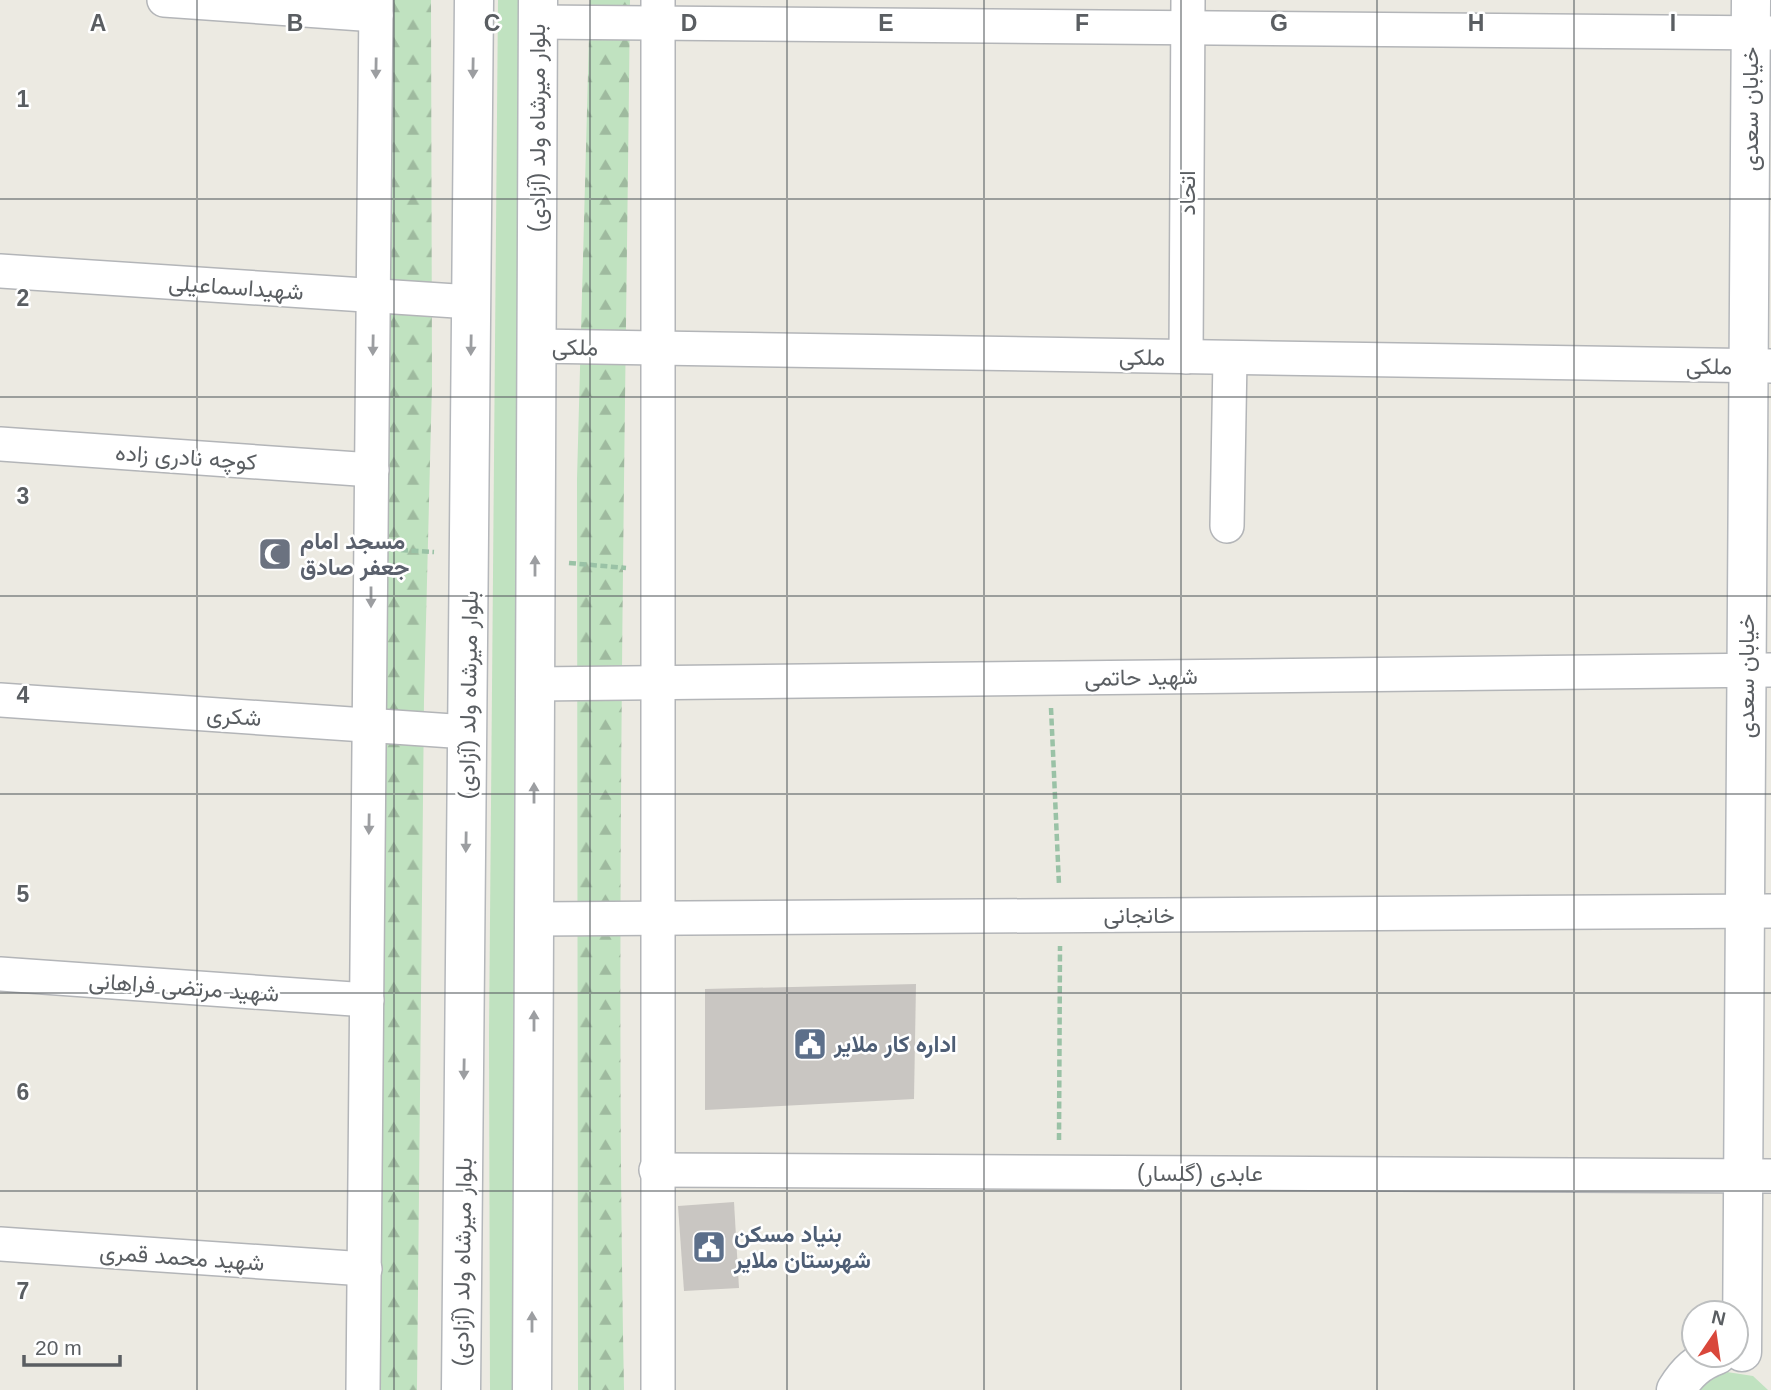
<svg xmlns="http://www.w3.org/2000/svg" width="1771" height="1390" font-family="Helvetica,Vazirmatn,sans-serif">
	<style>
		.grass { fill: #c0e2c0 }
		.forest { fill: url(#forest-firs) }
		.building { fill: #c9c6c2 }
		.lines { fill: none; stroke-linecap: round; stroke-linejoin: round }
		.minor-casing { stroke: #b3b5b8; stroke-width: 36 }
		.secondary-casing { stroke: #b4b7bb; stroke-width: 41 }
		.path { stroke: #9ac2a6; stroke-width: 4.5; stroke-dasharray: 7 3.5; stroke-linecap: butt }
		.minor { stroke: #fff; stroke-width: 33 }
		.secondary { stroke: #fff; stroke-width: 38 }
		.oneway { fill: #9c9ea1 }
		.grid { fill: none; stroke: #5a5e62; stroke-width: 2; stroke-opacity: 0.55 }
		.labels { text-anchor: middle; stroke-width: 5; stroke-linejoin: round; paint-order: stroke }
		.street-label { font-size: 23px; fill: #5a5e62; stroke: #fff }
		.worship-label { font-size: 23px; font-weight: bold; fill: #5b616d; stroke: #fff; text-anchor: start }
		.service-label { font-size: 23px; font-weight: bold; fill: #4e5e75; stroke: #fff; text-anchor: start }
		.grid-label { font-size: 23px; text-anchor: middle; font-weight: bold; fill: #5a5e62; stroke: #fff; stroke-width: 5; stroke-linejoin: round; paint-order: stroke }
	</style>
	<defs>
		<pattern id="forest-firs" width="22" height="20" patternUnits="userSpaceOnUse" patternTransform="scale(1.75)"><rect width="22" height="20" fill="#c0e2c0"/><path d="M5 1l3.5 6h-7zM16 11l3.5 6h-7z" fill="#9fba9f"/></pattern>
	</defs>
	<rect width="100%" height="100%" fill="#eceae2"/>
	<g class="grass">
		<polygon points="498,0 524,0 516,1390 490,1390 489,1035"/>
		<polygon points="1727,1372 1753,1376 1768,1390 1700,1390 1714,1376"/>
	</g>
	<g class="forest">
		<polygon points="389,0 431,0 432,384 424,700 417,1390 380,1390 379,908"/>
		<path d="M590,0H630C625,463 615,927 624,1390H578L577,479Z"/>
	</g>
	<g class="building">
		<polygon points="916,984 914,1099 705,1110 705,989"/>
		<polygon points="734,1202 739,1288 684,1291 678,1206"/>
	</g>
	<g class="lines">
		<defs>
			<g id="minor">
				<polyline points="164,0 376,15"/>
				<polyline points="658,0 658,1390"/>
				<polyline points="537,22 1771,33"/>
				<polyline points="0,271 471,302"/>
				<polyline points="536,346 1771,366"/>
				<polyline points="1186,357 1188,0"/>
				<polyline points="0,444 372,470"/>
				<polyline points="1227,526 1230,358"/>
				<polyline points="535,684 1771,670"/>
				<polyline points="0,700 467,732"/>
				<polyline points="534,919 1771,911"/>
				<polyline points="0,974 367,1000"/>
				<polyline points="656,1170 1771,1176"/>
				<polyline points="0,1244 365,1269"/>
				<polyline points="363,1390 376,0"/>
			</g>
			<g id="secondary">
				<polyline points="1742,1352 1751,0"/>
				<polyline points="461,1390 474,0"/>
				<polyline points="532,1390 538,0"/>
				<path d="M1676,1390C1687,1372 1698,1362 1717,1355"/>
			</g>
		</defs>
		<use href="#minor" class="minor-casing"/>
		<use href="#secondary" class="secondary-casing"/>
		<g class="path">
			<polyline points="401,550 434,552"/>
			<polyline points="569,563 626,568"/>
			<polyline points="1051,708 1059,885"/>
			<polyline points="1059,1140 1060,946"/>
		</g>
		<use href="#minor" class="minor"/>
		<use href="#secondary" class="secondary"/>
	</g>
	<defs><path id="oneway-solid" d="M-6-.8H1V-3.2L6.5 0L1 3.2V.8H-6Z" transform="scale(1.75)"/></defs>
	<g class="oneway">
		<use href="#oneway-solid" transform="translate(376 68) rotate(91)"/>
		<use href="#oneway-solid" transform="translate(473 68) rotate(91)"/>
		<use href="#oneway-solid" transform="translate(373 345) rotate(91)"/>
		<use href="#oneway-solid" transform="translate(471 345) rotate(91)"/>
		<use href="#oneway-solid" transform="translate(535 566) rotate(-90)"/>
		<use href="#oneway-solid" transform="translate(371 597) rotate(90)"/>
		<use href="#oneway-solid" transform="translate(534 793) rotate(-90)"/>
		<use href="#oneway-solid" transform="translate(369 824) rotate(91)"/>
		<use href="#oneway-solid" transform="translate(466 842) rotate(91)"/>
		<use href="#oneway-solid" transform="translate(534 1021) rotate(-90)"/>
		<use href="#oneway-solid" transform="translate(464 1069) rotate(91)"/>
		<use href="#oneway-solid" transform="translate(532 1322) rotate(-90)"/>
	</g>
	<path class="grid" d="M197,0V1390M394,0V1390M590,0V1390M787,0V1390M984,0V1390M1181,0V1390M1377,0V1390M1574,0V1390M0,199H1771M0,397H1771M0,596H1771M0,794H1771M0,993H1771M0,1191H1771"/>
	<defs>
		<symbol id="mosque-square" viewBox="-11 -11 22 22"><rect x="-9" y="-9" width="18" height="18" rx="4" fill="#6b7280" stroke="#fff"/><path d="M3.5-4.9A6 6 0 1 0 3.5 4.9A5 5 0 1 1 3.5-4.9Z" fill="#fff"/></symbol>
		<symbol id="civic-square" viewBox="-11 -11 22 22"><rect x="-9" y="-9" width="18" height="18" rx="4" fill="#5c6f8a" stroke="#fff"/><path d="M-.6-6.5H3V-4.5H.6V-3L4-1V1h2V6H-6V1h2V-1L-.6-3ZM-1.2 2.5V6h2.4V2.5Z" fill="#fff"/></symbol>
	</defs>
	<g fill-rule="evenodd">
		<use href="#mosque-square" x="256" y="535" width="38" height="38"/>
		<use href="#civic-square" x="791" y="1025" width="38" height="38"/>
		<use href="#civic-square" x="690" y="1228" width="38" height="38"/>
	</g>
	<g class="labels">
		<g class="street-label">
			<text transform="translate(1750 109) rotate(-90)" y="8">خیابان سعدی</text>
			<text transform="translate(537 128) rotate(-90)" y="8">بلوار میرشاه ولد (آزادی)</text>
			<text transform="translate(1187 193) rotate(-90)" y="8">اتحاد</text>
			<text transform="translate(236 287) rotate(4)" y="8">شهیداسماعیلی</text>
			<text transform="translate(575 347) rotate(1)" y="8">ملکی</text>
			<text transform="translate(1142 357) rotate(1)" y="8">ملکی</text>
			<text transform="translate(1709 366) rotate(1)" y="8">ملکی</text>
			<text transform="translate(186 457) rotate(4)" y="8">کوچه نادری زاده</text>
			<text transform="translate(1746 676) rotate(-90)" y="8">خیابان سعدی</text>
			<text transform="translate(1141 677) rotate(-1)" y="8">شهید حاتمی</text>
			<text transform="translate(468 695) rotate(-89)" y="8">بلوار میرشاه ولد (آزادی)</text>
			<text transform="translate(234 716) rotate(4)" y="8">شکری</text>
			<text x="1139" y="923">خانجانی</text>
			<text transform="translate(184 987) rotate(4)" y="8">شهید مرتضی فراهانی</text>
			<text x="1200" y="1181">عابدی (گلسار)</text>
			<text transform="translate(182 1257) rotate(4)" y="8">شهید محمد قمری</text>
			<text transform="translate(462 1262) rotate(-89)" y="8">بلوار میرشاه ولد (آزادی)</text>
		</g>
		<g class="worship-label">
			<text x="300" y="549">مسجد امام<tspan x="300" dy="26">جعفر صادق</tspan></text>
		</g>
		<g class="service-label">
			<text x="834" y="1052">اداره کار ملایر</text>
			<text x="734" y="1242">بنیاد مسکن<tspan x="734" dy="26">شهرستان ملایر</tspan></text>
		</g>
	</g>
	<g class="grid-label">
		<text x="98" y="31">A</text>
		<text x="295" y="31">B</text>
		<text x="492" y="31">C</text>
		<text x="689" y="31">D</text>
		<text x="886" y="31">E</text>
		<text x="1082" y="31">F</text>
		<text x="1279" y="31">G</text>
		<text x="1476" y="31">H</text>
		<text x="1673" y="31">I</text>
		<text x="23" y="107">1</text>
		<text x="23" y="306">2</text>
		<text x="23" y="504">3</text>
		<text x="23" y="703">4</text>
		<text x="23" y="902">5</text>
		<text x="23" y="1100">6</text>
		<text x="23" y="1299">7</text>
	</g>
	<g transform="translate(1715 1334) rotate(13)"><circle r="33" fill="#ffffff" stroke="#bdbfc0" stroke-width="2"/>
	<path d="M0-5L12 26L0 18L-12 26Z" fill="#d9473b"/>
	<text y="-10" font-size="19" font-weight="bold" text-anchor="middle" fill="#5a5e62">N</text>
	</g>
	<path d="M24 1355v10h96v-10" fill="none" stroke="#5a5e62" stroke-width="3.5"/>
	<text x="35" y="1355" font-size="21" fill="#5a5e62" stroke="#ffffff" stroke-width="5" paint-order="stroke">20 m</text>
</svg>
